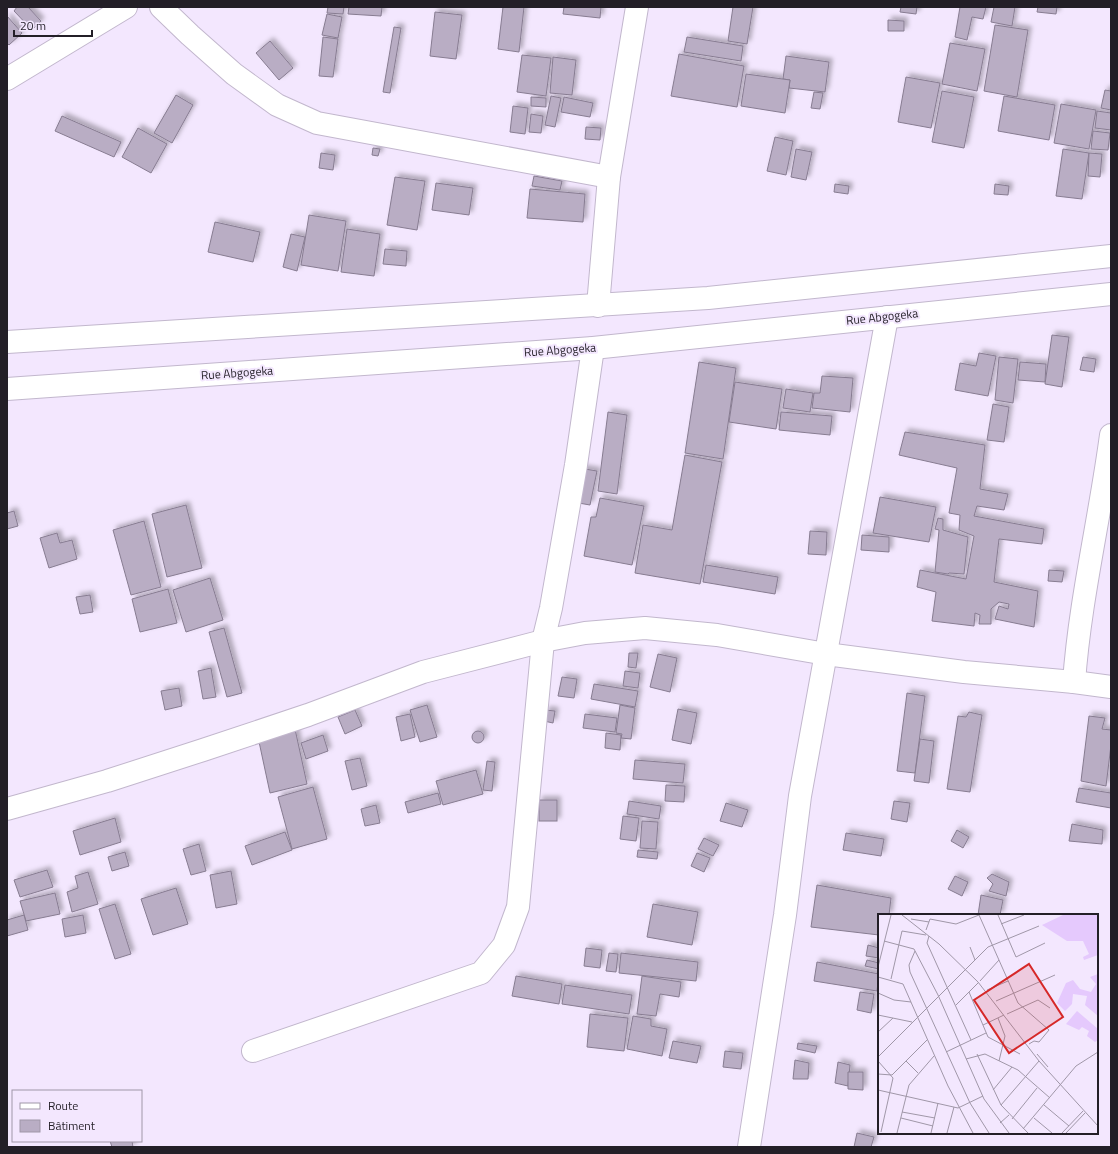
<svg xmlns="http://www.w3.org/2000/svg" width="1118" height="1154" font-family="'Titillium Web',sans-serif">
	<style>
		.building { fill: #b9adc4; stroke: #877c91; filter: url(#shadow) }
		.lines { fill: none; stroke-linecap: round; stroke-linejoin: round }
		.street-casing { stroke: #c2b7cd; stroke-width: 24 }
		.primary-casing { stroke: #c2b7cd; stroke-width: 24 }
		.street { stroke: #fff; stroke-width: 22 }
		.primary { stroke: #fff; stroke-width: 22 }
		.labels { text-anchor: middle; stroke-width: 4; stroke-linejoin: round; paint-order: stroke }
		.street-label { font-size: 12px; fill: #231f27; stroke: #f3e7fe }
		.inset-road { fill: none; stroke: #a097a8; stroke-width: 1 }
		.view { fill: #d62828; fill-opacity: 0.15; stroke: #d62828; stroke-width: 2 }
		.inset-edge { fill: none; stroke: #231f27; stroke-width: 2 }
	</style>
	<defs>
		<filter id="shadow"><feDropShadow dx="3.5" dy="-3.5" stdDeviation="2" flood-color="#0004"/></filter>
	</defs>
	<rect width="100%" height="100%" fill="#f3e7fe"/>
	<g class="building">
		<polygon points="17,7 28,7 41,21 32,30 14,11"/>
		<polygon points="328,7 344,7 343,14 327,13"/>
		<polygon points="349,7 382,7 381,16 348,14"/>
		<polygon points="503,7 524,7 519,52 498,49"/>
		<polygon points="564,7 601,7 600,18 563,14"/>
		<polygon points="733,7 753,7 747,44 728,41"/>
		<polygon points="901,7 917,7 916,14 900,12"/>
		<polygon points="960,7 986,7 983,19 972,17 967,40 955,37"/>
		<polygon points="994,7 1015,7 1012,26 991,22"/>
		<polygon points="1038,7 1057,7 1056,14 1037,12"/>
		<polygon points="435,12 462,15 456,59 430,56"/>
		<polygon points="327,14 342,17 338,38 322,35"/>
		<polygon points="7,16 22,33 9,45 7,43"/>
		<polygon points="888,20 904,21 904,31 888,31"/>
		<polygon points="995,25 1028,30 1017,97 984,91"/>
		<polygon points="394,27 401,28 390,93 383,92"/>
		<polygon points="323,37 338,39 333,77 319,76"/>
		<polygon points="687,37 743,46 741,61 684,52"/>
		<polygon points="270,41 293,68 279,80 256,53"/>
		<polygon points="950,43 985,49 977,91 942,84"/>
		<polygon points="679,54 744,66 737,107 671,96"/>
		<polygon points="522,55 551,58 546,96 517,92"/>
		<polygon points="786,56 829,62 825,92 789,88 790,80 783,79"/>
		<polygon points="553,57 576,60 572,95 550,93"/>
		<polygon points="746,74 790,80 785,113 741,106"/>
		<polygon points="906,77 940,83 931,128 898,122"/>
		<polygon points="1105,90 1111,91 1111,110 1101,108"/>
		<polygon points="942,91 974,97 964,148 932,142"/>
		<polygon points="814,92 823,93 820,109 811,108"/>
		<polygon points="176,95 193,105 172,143 154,133"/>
		<polygon points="551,96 561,98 555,127 545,125"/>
		<polygon points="1004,96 1055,105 1049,140 998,131"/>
		<polygon points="531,97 546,98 546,107 531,106"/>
		<polygon points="564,97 593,103 590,117 561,112"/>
		<polygon points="1061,104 1096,110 1089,149 1054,143"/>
		<polygon points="513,106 528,108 525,134 510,132"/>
		<polygon points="1097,111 1111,113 1111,130 1095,128"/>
		<polygon points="531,114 543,116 541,133 529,132"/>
		<polygon points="62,116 121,142 114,157 55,131"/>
		<polygon points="586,127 601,128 600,140 585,139"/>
		<polygon points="138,128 167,144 151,173 122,157"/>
		<polygon points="1093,131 1110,133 1108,150 1091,149"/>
		<polygon points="775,137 793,141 786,175 767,171"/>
		<polygon points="373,148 380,149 378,156 372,155"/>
		<polygon points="796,149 812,152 806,180 791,177"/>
		<polygon points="1063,149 1089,153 1082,199 1056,196"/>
		<polygon points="321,153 335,155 333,170 319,168"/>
		<polygon points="1089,153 1102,154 1100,177 1088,176"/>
		<polygon points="534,176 562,181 560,190 532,186"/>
		<polygon points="395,177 425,181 417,230 387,225"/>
		<polygon points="436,183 473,188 469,215 432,210"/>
		<polygon points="835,184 849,186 848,194 834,192"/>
		<polygon points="995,184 1009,186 1008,195 994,194"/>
		<polygon points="530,189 585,194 583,222 527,218"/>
		<polygon points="309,215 346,221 338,271 301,265"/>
		<polygon points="215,222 260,232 253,262 208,252"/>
		<polygon points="347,229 380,234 374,276 341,272"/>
		<polygon points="291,234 305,237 297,271 283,267"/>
		<polygon points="385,249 407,251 406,266 383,264"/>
		<polygon points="1052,335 1069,337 1062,387 1045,384"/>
		<polygon points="979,353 996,356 988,396 955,390 960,363 976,366"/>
		<polygon points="999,357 1018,359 1013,403 995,400"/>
		<polygon points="1083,357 1096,359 1094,372 1080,370"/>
		<polygon points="699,362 736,368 723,459 685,453"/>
		<polygon points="1020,362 1046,364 1045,382 1018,380"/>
		<polygon points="822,376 853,378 850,412 812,408 814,393 820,393"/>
		<polygon points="735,382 782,389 776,429 729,422"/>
		<polygon points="786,389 813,393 810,412 783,408"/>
		<polygon points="993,404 1009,407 1004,442 987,440"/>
		<polygon points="608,412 627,415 617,494 598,491"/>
		<polygon points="781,412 832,416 830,435 779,430"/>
		<polygon points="905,432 985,445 980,489 1008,494 1004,510 977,506 974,516 1044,529 1042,544 999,539 994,582 1038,591 1034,627 995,619 999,606 1008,609 1009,604 999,602 991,609 991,624 979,624 980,615 975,613 974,626 932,621 936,592 917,587 920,570 966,579 974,536 959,530 960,515 949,513 957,468 899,455"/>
		<polygon points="685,455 722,462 700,584 635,573 643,525 672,530"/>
		<polygon points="579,468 597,471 590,505 573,502"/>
		<polygon points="880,497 936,507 929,542 873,533"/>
		<polygon points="600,498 644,506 632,565 584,556 591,517 596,517"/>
		<polygon points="186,505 202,568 167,577 152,514"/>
		<polygon points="14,511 18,526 7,529 7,513"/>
		<polygon points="938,518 943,519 943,530 968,537 964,574 949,573 948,574 935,572 939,530 935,529"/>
		<polygon points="144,521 161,587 131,595 113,530"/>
		<polygon points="810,531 827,532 826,555 808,554"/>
		<polygon points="57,533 60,543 72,540 77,559 49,568 40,538"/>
		<polygon points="862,535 889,537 889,552 861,550"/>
		<polygon points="706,565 778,577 775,594 703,582"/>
		<polygon points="1049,570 1064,571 1062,582 1048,581"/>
		<polygon points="210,578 223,620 186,632 173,590"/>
		<polygon points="168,589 177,623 140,632 132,599"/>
		<polygon points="90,595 93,612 80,614 76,597"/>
		<polygon points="224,628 242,693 227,697 209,632"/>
		<polygon points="629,653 638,653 636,668 628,667"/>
		<polygon points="658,654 677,658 670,692 650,687"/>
		<polygon points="211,668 216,697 203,699 198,671"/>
		<polygon points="625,671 640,673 638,688 623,686"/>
		<polygon points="562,677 577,679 574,698 558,696"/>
		<polygon points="594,684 638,691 635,707 591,699"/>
		<polygon points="179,688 182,706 165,710 161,691"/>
		<polygon points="907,693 925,696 915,773 897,771"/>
		<polygon points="427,705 437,737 420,742 410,710"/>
		<polygon points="620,705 635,708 631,739 621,738 622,734 616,733"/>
		<polygon points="678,709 697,713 691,744 672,740"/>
		<polygon points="355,710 362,726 345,734 338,717"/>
		<polygon points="546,710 555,711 553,723 544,721"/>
		<polygon points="969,712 982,715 970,792 947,789 958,716 966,717"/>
		<polygon points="410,714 415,737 401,741 396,717"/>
		<polygon points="585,714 617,718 615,732 583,728"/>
		<polygon points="1089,716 1105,718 1102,729 1111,730 1111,745 1106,786 1081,781"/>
		<polygon points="295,729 307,784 270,793 258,737"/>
		<circle cx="478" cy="737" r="6"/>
		<polygon points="606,733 621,735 620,750 605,748"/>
		<polygon points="323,735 328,751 306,759 301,743"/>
		<polygon points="920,739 934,741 929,783 914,781"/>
		<polygon points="360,758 367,786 352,790 345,761"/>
		<polygon points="635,760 685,764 683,783 633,779"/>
		<polygon points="487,761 495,762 492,791 483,790"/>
		<polygon points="476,770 483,794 443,805 436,781"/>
		<polygon points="666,785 685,786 684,802 665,801"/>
		<polygon points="313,787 327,839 292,849 278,797"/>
		<polygon points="1079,788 1111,793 1111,808 1076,802"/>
		<polygon points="438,793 441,804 408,813 405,802"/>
		<rect x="539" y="800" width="18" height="21"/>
		<polygon points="629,801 661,806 659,819 627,814"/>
		<polygon points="894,801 910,803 907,822 891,819"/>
		<polygon points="726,803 748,810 742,827 720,821"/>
		<polygon points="376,805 380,823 365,826 361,809"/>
		<polygon points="623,816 639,818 636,841 620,839"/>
		<polygon points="115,818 121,842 80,855 73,831"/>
		<polygon points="642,821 658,822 656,849 640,848"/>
		<polygon points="1072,824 1103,830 1102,844 1069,841"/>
		<polygon points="957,830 969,837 963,848 951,841"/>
		<polygon points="285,832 292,850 252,865 245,846"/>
		<polygon points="846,833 884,839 881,856 843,850"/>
		<polygon points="704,838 719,845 713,856 698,849"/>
		<polygon points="199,844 206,871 191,875 183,849"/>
		<polygon points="638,850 658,852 657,859 637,857"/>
		<polygon points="125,852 129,866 112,871 108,857"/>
		<polygon points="697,853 710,858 704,872 691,866"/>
		<polygon points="47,870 53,887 20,897 14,880"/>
		<polygon points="231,871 237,904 216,908 210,875"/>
		<polygon points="88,872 98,904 72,912 67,892 78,888 75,876"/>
		<polygon points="992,874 1009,882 1006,896 989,891 993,884 987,878"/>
		<polygon points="955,876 968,882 962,896 948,889"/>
		<polygon points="817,885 891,898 889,915 879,915 879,935 811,927"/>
		<polygon points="176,888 188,924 153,935 141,899"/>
		<polygon points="55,893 60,914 26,921 20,901"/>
		<polygon points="981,895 1003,900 1000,915 978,915"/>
		<polygon points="115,904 131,954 115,959 99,909"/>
		<polygon points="653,904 698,912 692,945 647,937"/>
		<polygon points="24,915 28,930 7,936 7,920"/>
		<polygon points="83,915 86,933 65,937 62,919"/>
		<polygon points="868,945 879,948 879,958 866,956"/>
		<polygon points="586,948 602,950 600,968 584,966"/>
		<polygon points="609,953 618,954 616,972 606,971"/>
		<polygon points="621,953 698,962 696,981 619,973"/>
		<polygon points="867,960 879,963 879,969 865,966"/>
		<polygon points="817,962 879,974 877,991 814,981"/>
		<polygon points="516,976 562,984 559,1004 512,996"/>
		<polygon points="642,976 681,982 679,997 660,994 656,1016 637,1014"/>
		<polygon points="565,985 632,995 629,1014 562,1004"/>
		<polygon points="860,992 874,994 871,1013 857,1010"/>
		<polygon points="590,1014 628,1018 624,1051 587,1047"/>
		<polygon points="633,1016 651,1019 651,1026 667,1029 662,1056 627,1049"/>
		<polygon points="673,1041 701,1046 697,1063 669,1058"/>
		<polygon points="798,1043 817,1046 815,1053 797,1049"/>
		<polygon points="725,1051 743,1053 741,1069 723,1067"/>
		<polygon points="795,1060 809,1063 808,1079 793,1079"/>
		<polygon points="838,1062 850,1065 848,1086 835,1083"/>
		<polygon points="848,1072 863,1072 863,1090 848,1089"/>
		<polygon points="857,1133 874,1137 871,1147 854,1147"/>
		<polygon points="110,1141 132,1141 133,1147 112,1147"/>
	</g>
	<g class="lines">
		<defs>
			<g id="street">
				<polyline points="161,7 190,35 234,74 277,105 317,123 609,177"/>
				<polyline points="7,79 126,7"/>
				<polyline points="598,306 609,177 637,7"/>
				<path d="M1074,682C1080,599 1100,518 1111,435"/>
				<polyline points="7,809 107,781 203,750 308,715 423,672 543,641 585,633 645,628 717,635 826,654 964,672 1074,682 1111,687"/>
				<polyline points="253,1051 481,973 504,945 518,907 543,641 551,608 576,465 593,348"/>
				<polyline points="749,1147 785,915 800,796 887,317"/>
			</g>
			<g id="primary">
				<polyline points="7,342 708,298 1111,256"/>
				<polyline points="7,389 593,348 1111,294"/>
			</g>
		</defs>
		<use href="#street" class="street-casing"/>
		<use href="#primary" class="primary-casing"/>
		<use href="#street" class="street"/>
		<use href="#primary" class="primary"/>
	</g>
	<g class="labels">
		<g class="street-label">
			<text transform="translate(882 317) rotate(-6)" y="4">Rue Abgogeka</text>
			<text transform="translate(560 350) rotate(-4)" y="4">Rue Abgogeka</text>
			<text transform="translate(237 373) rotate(-4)" y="4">Rue Abgogeka</text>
		</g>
	</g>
	<g transform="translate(878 914)">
		<rect width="220" height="220" fill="#f3e7fe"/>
		<path d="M185,1H220V41L206,46L205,43L211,40L205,27H189L164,11ZM220,60V102L207,91L209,82L195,80L194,90L187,97L179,89L188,69L195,66L202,75L213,78L218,70L212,63ZM199,97L220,115V126L217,128L209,122L211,117L204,113L201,116L188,110Z" fill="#e5c9fd"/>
		<path class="inset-road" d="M24,1L61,30L100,68L161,147L220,212M101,1L140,89L171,116L161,128L156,127L151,130M120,1L138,43L167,29M33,5L51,8M123,10L146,1M48,16L52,5L78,10L101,1M51,22L49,29L93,126M6,27L36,35L60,81L106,185L131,219M92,33L97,46M37,37L31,51L32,58L92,189L111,219M0,53L13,1M0,63L25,70L70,172L95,219M13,65L24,17L48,21M102,67L121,46M109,76L130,67M91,78L110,123L142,140M0,79L16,86L33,88M118,87L177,61M78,91L100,69M129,100L160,86L172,94M0,101L34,108M120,104L127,122L121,147M105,111L126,101M0,118L15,104M68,138L108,119M99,140L123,191L150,219M159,140L170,153M0,143L110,33L161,12M88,145L107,140L140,156L172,184M0,147L15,164L3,218M28,147L40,159M0,160L14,161L49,126M0,176L80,194L105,182M115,176L134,153M123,191L161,147M166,191L191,212M24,198L57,204M23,204L55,212M156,204L174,219M134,205L159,174M122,209L131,201M145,215L198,152L220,138M19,219L31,171L56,142M53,219L60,189M69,219L76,193M184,219L205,197M188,219L207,199"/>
		<path class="view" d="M151,50L185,103L131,139L96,86Z"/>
		<rect width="220" height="220" class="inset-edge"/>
	</g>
	<rect width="1118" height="1154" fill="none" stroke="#231f27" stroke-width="16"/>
	<rect x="12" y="1090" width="130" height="52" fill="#f3e7fe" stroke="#a097a8"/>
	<rect x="20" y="1103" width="20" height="6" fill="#ffffff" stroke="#a097a8"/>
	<text x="48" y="1110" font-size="12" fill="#231f27">Route</text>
	<rect x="20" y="1120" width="20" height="12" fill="#b9adc4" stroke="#a097a8"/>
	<text x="48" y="1130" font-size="12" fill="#231f27">Bâtiment</text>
	<path d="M14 30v6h78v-6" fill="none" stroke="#231f27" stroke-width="2"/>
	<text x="20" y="30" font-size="12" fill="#231f27" stroke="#f3e7fe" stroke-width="3" paint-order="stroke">20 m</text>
</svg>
